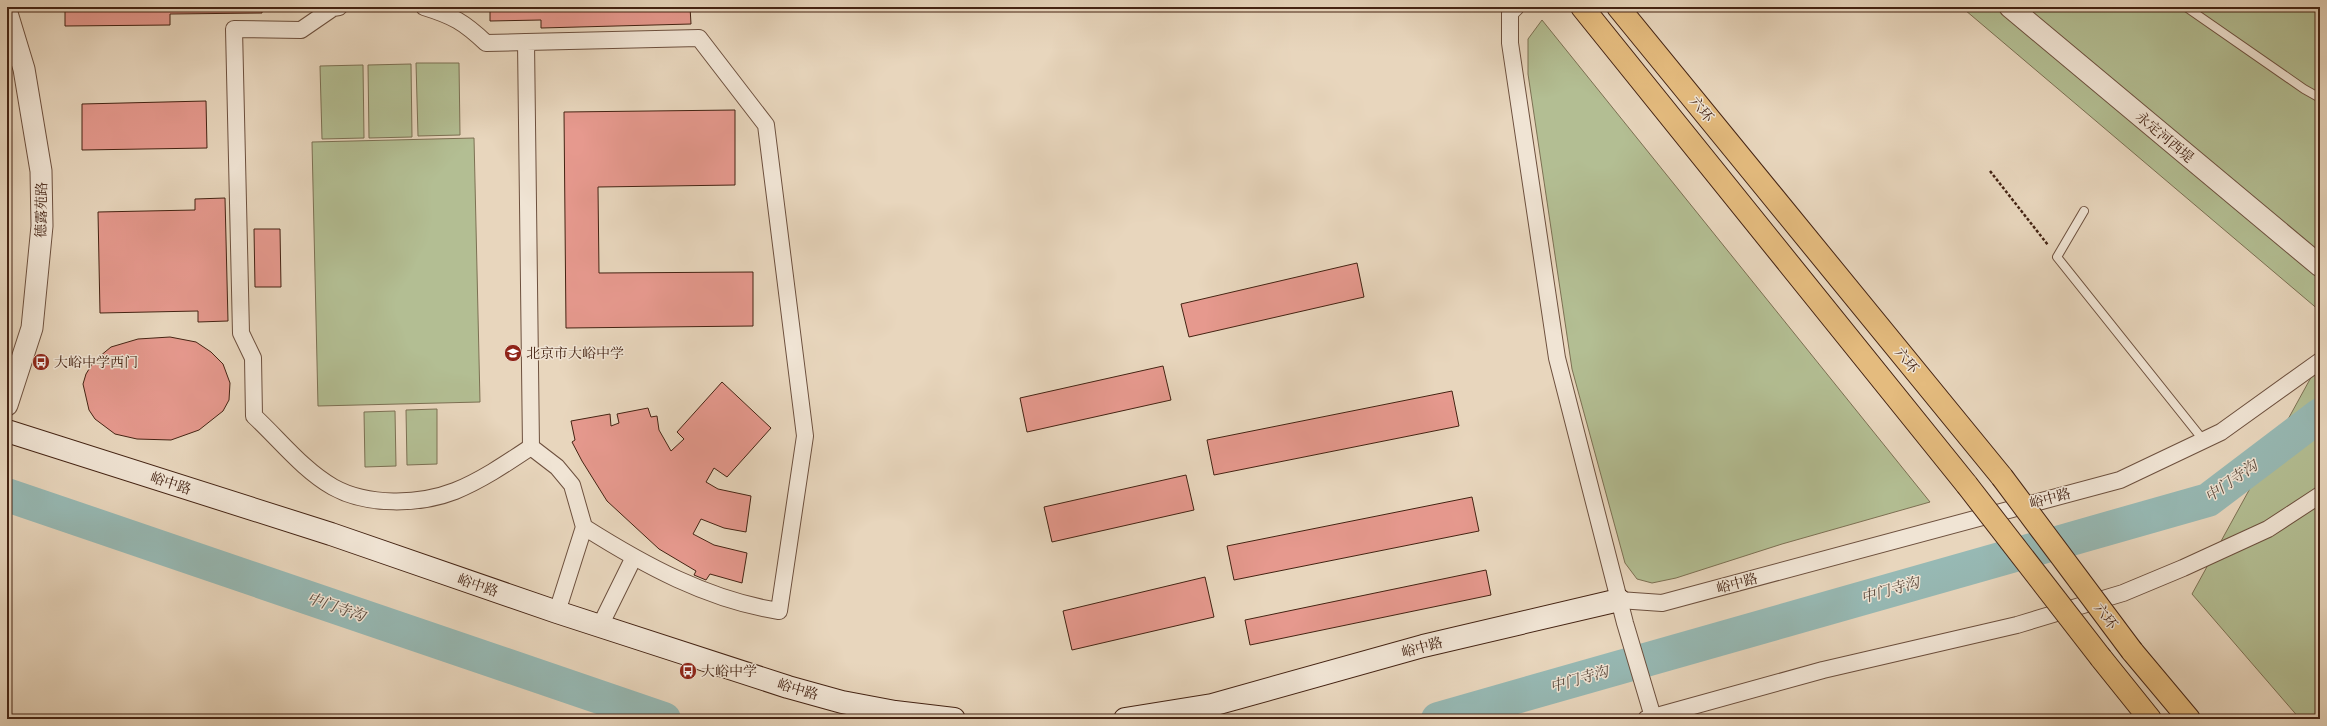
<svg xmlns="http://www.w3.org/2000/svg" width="2327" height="726" font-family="'IM FELL DW Pica','Noto Serif SC',serif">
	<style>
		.green { fill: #b3be93; stroke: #7c7053 }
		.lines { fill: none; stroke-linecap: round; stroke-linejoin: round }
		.river { stroke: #97b9b4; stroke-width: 34 }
		.building { fill: #e6998e; stroke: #442313 }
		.service-casing { stroke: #6d503e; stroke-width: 10 }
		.minor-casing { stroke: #6d503e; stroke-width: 18 }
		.tertiary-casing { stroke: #6d503e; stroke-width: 23 }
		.secondary-casing { stroke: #442313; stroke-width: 24 }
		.motorway-casing { stroke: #442313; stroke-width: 24 }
		.path { stroke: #442313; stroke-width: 2.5; stroke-dasharray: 3 2; stroke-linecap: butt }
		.service { stroke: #f0e4d4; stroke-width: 8 }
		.minor { stroke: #f0e4d4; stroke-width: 16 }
		.tertiary { stroke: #f0e4d4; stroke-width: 21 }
		.secondary { stroke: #f0e4d4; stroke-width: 22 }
		.motorway { stroke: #e4bb7e; stroke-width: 22 }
		.motorway-bridge-casing { stroke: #442313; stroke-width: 24; stroke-linecap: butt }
		.motorway-bridge { stroke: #e4bb7e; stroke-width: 22 }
		.labels { text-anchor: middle; stroke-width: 3; stroke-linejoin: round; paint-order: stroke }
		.street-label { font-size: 14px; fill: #442313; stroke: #f0e4d4 }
		.poi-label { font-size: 14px; fill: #442313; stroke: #f0e4d4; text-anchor: start }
		.water-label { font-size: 15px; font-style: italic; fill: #59483b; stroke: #f0e4d4 }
	</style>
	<rect width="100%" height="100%" fill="#e8d6bd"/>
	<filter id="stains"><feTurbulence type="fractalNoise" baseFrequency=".005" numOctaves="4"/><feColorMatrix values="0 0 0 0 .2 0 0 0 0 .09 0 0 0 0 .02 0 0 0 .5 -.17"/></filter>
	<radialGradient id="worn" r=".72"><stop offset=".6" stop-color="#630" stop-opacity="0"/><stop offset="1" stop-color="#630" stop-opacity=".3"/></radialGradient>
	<g class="green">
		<polygon points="1961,7 2320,7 2320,311 1965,10"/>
		<polygon points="1542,20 1930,502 1782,544 1676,578 1652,583 1637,579 1625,563 1572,369 1528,74 1528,39"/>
		<polygon points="416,63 459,63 460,135 418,136"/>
		<polygon points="411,64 412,137 369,138 368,65"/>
		<polygon points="363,65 364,138 322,139 320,66"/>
		<polygon points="474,138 480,402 318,406 312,142"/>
		<polygon points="2320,361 2320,719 2300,719 2192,594"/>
		<polygon points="437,409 437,464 407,465 406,410"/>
		<polygon points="395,411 396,466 365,467 364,412"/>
	</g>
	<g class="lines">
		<g class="river">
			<polyline points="7,495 664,719"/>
			<polyline points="1438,719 2208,500 2320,415"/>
		</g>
	</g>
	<g class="building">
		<polygon points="65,7 262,7 262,13 170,14 170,25 65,26"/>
		<polygon points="490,7 690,7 691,24 541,28 541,20 490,21"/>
		<polygon points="206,101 207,148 82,150 82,104"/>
		<polygon points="735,110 735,185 598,187 599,273 753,272 753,326 566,328 564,112"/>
		<polygon points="225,198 228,321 198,322 198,311 100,313 98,212 195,210 195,199"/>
		<polygon points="254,229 280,229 281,287 255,287"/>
		<polygon points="1357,263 1364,297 1189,337 1181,304"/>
		<polygon points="170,337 196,342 211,352 223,364 230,383 229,400 223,411 199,430 171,440 137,439 115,434 95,419 89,410 83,384 86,374 94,361 111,347 138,339"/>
		<polygon points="1163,366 1171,400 1027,432 1020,398"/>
		<polygon points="722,382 771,428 727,477 714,468 706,482 718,489 751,496 746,532 724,528 701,519 693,534 714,545 747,553 742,583 710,574 706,580 694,575 696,571 659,549 607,501 582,461 572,442 575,440 571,421 610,414 611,426 619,423 617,414 648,408 651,417 657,416 659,430 671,451 684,439 677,432"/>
		<polygon points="1452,391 1459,426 1214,475 1207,440"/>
		<polygon points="1186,475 1194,510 1052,542 1044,507"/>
		<polygon points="1472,497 1479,531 1234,580 1227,546"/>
		<polygon points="1486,570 1491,595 1250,645 1245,620"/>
		<polygon points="1205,577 1214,617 1072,650 1063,611"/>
	</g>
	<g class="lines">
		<defs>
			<g id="service">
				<polyline points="2186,7 2304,89 2320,98"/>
				<polyline points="2084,211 2057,257 2204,441"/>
			</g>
			<g id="minor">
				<path d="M339,7L333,8L301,30L234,29L241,333L253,358L254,416C279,439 303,470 333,487C367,506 419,505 455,491C482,480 507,463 531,447"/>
				<path d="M424,7C453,16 464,22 486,43L526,42"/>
				<polyline points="1516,7 1510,13 1510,43 1557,358 1625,623 1653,717"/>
				<polyline points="1619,600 1662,603 2120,480 2221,432 2320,361"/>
				<path d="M557,612L584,527L572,485L557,467L531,447L526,42L699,38L766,125L805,436L779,611C708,600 644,565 584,527"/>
				<polyline points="600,626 633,559"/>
				<polyline points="1646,719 1823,670 2017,625 2123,593 2183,568 2268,529 2320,495"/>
			</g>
			<g id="tertiary">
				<polyline points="2010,7 2320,266"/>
				<polyline points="7,13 24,69 41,171 42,226 32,328 7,405"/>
			</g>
			<g id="secondary">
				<polyline points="7,431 331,534 557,612 788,687 842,702 895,712 954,719"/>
				<polyline points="1125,719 1212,705 1423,646 1619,600"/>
			</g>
			<g id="motorway">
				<polyline points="1582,7 1967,485"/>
				<polyline points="1618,7 2002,477"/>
				<polyline points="2132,651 2189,719"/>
				<polyline points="2101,658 2150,719"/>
			</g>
		</defs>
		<use href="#service" class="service-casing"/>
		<use href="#minor" class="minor-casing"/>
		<use href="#tertiary" class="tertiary-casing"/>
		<use href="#secondary" class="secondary-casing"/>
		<use href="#motorway" class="motorway-casing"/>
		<polyline class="path" points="1990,171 2048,245"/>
		<use href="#service" class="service"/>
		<use href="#minor" class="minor"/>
		<use href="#tertiary" class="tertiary"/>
		<use href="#secondary" class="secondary"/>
		<use href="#motorway" class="motorway"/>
		<defs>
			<g id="motorway-bridge">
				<polyline points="2002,477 2132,651"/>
				<polyline points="1967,485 2101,658"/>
			</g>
		</defs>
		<use href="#motorway-bridge" class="motorway-bridge-casing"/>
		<use href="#motorway-bridge" class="motorway-bridge"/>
	</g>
	<defs>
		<symbol id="school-disc" viewBox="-11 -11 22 22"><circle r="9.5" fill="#8f2418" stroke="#f0e4d4"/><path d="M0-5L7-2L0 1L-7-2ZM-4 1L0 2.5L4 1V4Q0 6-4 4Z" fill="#fff"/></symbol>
		<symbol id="bus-disc" viewBox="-11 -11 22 22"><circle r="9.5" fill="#8f2418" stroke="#f0e4d4"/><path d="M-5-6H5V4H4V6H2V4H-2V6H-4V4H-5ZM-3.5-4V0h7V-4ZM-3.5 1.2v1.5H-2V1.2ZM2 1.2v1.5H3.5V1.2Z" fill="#fff"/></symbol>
	</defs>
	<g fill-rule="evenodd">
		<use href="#school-disc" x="503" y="343" width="20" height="20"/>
		<use href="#bus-disc" x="31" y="352" width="20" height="20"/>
		<use href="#bus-disc" x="678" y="661" width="20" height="20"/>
	</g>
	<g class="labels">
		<g class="street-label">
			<text transform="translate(1702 109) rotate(51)" y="5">六环</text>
			<text transform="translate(2165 137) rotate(40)" y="5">永定河西堤</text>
			<text transform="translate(41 210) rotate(-89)" y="5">德露苑路</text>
			<text transform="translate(1907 360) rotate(51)" y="5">六环</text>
			<text transform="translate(171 483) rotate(18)" y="5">峪中路</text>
			<text transform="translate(2050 498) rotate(-15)" y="5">峪中路</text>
			<text transform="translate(1737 583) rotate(-15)" y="5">峪中路</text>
			<text transform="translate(478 585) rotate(19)" y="5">峪中路</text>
			<text transform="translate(2106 616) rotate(53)" y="5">六环</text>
			<text transform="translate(1422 647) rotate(-15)" y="5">峪中路</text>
			<text transform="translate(798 689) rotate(16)" y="5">峪中路</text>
		</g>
		<g class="poi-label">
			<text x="526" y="358">北京市大峪中学</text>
			<text x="54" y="367">大峪中学西门</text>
			<text x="701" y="676">大峪中学</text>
		</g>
		<g class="water-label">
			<text transform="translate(2231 481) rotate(-35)" y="5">中门寺沟</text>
			<text transform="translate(1890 590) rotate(-16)" y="5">中门寺沟</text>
			<text transform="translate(336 607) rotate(19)" y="5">中门寺沟</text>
			<text transform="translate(1579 679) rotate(-16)" y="5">中门寺沟</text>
		</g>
	</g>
	<rect width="2327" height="726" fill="none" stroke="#e8d6bd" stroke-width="24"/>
	<rect x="8" y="8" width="2311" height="710" fill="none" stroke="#442313" stroke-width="2"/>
	<rect x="12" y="12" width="2303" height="702" fill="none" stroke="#442313"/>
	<rect width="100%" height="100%" filter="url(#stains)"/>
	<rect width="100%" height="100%" fill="url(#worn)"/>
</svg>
